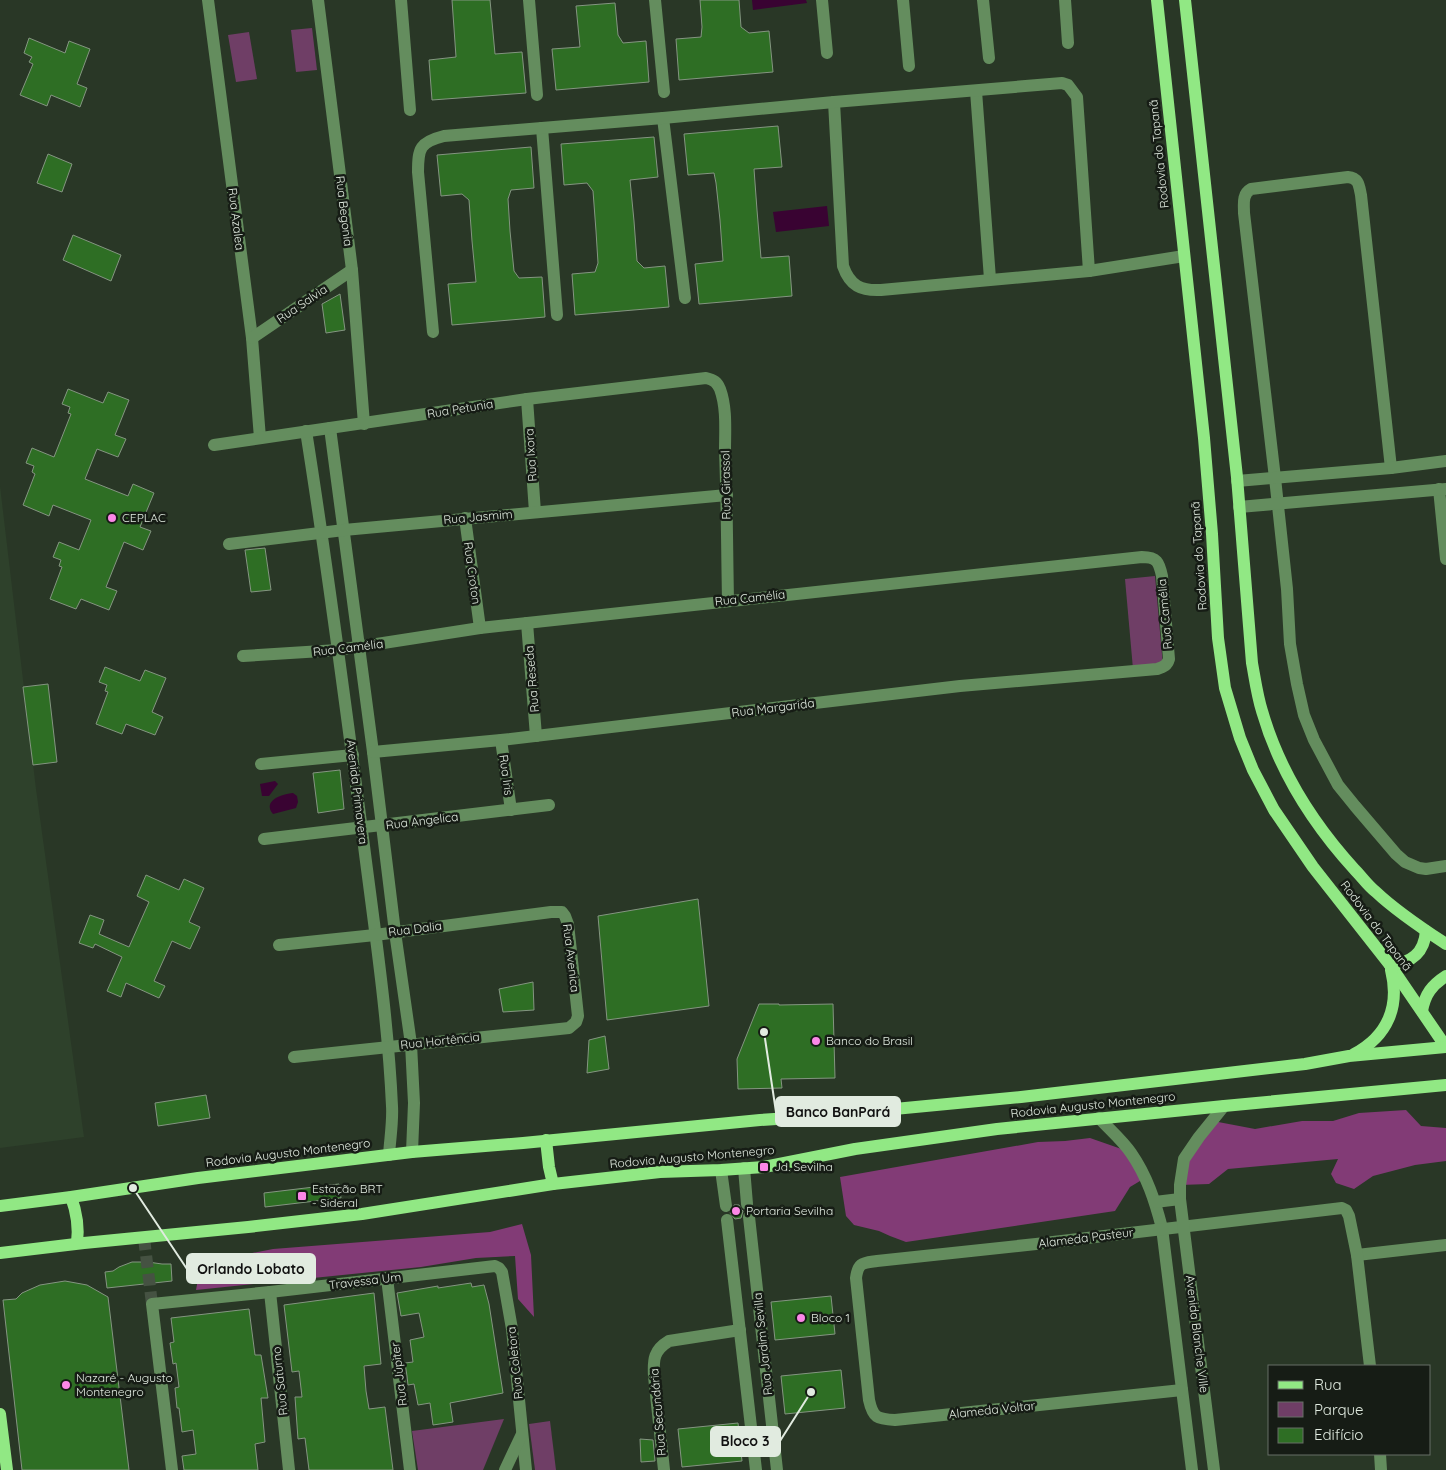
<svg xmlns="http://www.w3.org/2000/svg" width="1446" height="1470" font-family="Quicksand,sans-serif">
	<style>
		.built { fill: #2e412b }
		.green { fill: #6f3e66 }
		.forest { fill: #823b76 }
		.water { fill: #390332 }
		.building { fill: #2e6e24; stroke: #849581 }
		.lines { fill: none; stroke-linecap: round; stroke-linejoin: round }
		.minor-tunnel { stroke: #455242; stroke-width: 12; stroke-dasharray: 12 6; stroke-linecap: butt }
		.minor { stroke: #648d5e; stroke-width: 12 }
		.major { stroke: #91e884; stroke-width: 12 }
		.poi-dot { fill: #fb87e6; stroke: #161c15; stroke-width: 2 }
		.labels { text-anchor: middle; stroke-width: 5; stroke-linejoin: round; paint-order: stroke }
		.street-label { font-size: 12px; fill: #e1ebe0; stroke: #161c15 }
		.poi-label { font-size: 12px; fill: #e1ebe0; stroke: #161c15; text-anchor: start }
		.leader { fill: none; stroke: #e1ebe0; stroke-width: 2 }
		.callout-dot { fill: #e1ebe0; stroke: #161c15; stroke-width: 2 }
		.callout { fill: #e1ebe0; stroke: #e1ebe0; stroke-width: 2 }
		.callout-label { font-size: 14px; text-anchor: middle; font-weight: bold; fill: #111 }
	</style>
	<rect width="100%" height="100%" fill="#293726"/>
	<polygon class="built" points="0,486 36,789 84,1137 0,1148"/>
	<g class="green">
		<polygon points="312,28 317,70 296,72 291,30"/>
		<polygon points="249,32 257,79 236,82 228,35"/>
		<polygon points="1155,576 1163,666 1133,669 1125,579"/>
		<polygon points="504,1419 483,1470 418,1470 412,1431"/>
		<polygon points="550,1421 556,1470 535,1470 529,1424"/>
	</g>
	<g class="forest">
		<polygon points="1406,1110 1421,1126 1446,1128 1446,1161 1415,1165 1373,1176 1354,1189 1336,1183 1331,1174 1338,1159 1228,1169 1209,1184 1180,1185 1184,1159 1213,1121 1255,1129 1302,1121 1333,1121 1359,1113"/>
		<polygon points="1090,1138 1130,1152 1145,1178 1130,1187 1115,1211 906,1242 890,1236 879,1231 854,1225 846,1216 840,1177 1038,1142 1065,1141"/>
		<polygon points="522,1224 531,1255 534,1317 518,1299 515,1256 476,1258 421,1267 196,1290 201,1263 273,1249 490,1232"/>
	</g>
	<g class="water">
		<polygon points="752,0 806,0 807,3 753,10"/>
		<polygon points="827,206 829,226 776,232 773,212"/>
		<polygon points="275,781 278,784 269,796 262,796 260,784"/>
		<path d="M293,793L297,796L298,802L296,808L273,814C262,801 281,794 293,793Z"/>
	</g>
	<g class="building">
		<polygon points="452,0 490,0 495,54 522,52 526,93 432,100 429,60 456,57"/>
		<polygon points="700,0 739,0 741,27 749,33 769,31 773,72 679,80 676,39 701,37 702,27"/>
		<polygon points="615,3 618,35 623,43 646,41 649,82 556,90 552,49 580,47 576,6"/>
		<polygon points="29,38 65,53 69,41 90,49 77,84 87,88 80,107 51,95 47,106 20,95 33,64 29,62 32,57 24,53"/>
		<polygon points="778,126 782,167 754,169 757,210 761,258 789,256 792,296 699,304 695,264 723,261 720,220 716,183 714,173 688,175 684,134"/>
		<polygon points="654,137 658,177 630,180 634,221 637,261 644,268 665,266 669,307 575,315 572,274 595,272 598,263 596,231 593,191 587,183 564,185 561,144"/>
		<polygon points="531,147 534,188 511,190 508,199 510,231 514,271 519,278 542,277 545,317 452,325 448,284 476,282 472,241 469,200 462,194 441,196 437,155"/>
		<polygon points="48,154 72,164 62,192 37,183"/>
		<polygon points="73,235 121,255 111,281 63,260"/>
		<polygon points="340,294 345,330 326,333 322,304"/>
		<polygon points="68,389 103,403 108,392 129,400 115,435 126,439 118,457 97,449 85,479 128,496 133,484 154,493 140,527 151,531 143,550 124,542 106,587 117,591 109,610 81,599 76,609 50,599 62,567 59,566 61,560 53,557 59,542 79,550 91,520 53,505 49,516 23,505 35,474 32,472 34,466 26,463 32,448 54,457 71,414 68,413 70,407 62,404"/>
		<polygon points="265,548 271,590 251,592 245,550"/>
		<polygon points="105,667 140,681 145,670 166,678 152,712 163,717 155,735 126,724 122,734 96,724 108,692 105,691 107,685 99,682"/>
		<polygon points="48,684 57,762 33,765 23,687"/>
		<polygon points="340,770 344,809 318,813 313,773"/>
		<polygon points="146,875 179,890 184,879 204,888 189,922 200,927 190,949 172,941 154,981 165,986 159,998 126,983 121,997 107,991 122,957 95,944 93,948 79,943 90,915 104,920 99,934 129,947 149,902 137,896"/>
		<polygon points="698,899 709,1006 607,1020 598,916"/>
		<polygon points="533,982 534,1010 503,1012 499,989"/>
		<polygon points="759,1004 779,1004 779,1005 833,1004 835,1078 781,1079 782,1088 738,1089 737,1059"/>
		<polygon points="605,1036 609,1069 587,1073 589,1040"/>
		<polygon points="206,1095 210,1118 158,1126 155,1103"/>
		<polygon points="339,1184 341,1198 265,1207 264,1193"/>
		<polygon points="734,1205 739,1205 741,1209 743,1211 741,1218 735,1219 730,1213 733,1209"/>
		<polygon points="132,1262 148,1262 162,1264 171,1264 172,1281 107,1288 105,1272 113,1271 119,1267"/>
		<polygon points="65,1281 87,1285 108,1297 129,1470 22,1470 3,1300 16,1299 22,1293 40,1285"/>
		<polygon points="471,1283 472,1287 484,1285 489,1304 503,1393 450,1403 453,1422 433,1425 430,1403 418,1405 414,1384 408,1385 407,1376 405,1363 413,1362 410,1340 424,1337 419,1313 401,1316 397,1293 438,1286 438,1288"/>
		<polygon points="374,1293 381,1364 364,1366 366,1391 369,1409 385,1407 393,1470 309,1470 305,1438 298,1439 295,1397 302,1397 299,1371 292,1372 284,1305"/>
		<polygon points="831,1296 835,1334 775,1340 771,1302"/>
		<polygon points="249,1309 255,1355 261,1355 268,1398 261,1398 265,1442 255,1444 258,1470 184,1470 182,1456 196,1454 193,1430 182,1432 179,1408 177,1408 175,1388 179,1387 176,1363 173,1364 170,1343 174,1342 171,1318"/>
		<polygon points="841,1370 845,1408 785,1414 781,1376"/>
		<polygon points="738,1423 742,1461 682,1467 678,1429"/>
		<polygon points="640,1439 653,1440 655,1461 641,1462"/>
	</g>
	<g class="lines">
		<polyline class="minor-tunnel" points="144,1238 152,1304"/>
		<g class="minor">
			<polyline points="208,0 252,338 260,438"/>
			<polyline points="318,0 352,270 364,424"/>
			<polyline points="401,0 410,110"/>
			<polyline points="529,0 537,95"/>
			<polyline points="655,0 664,92"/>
			<polyline points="822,0 827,53"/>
			<polyline points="903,0 909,66"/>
			<polyline points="983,0 989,58"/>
			<polyline points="1065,0 1068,43"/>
			<polyline points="976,91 990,279"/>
			<path d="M834,102L843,266C850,286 861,291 881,290L1089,271L1184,256"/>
			<polyline points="663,118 685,298"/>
			<polyline points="542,128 557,315"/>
			<path d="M433,332L418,172C418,148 420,142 444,136L663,118L834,102L1062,83L1068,85L1077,97L1089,271"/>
			<polyline points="252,338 352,270"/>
			<polyline points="527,399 535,512"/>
			<polyline points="330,428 373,752 395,932 411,1044 414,1103 412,1152"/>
			<path d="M306,431C328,569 346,708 364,846C375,932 388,1019 392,1106C393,1122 390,1139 389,1155"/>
			<path d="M214,445L527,399L706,378C714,380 717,382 720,389C727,408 725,431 725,450C727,500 727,550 728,600"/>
			<path d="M1391,468L1361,195C1359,186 1359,178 1348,177L1251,189C1242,194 1244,204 1244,213L1275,478L1287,589L1290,644L1297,684L1304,715L1314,740L1338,785L1355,806L1396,854L1405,862L1419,868L1426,869L1446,866"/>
			<polyline points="1237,481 1391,468 1446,461"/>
			<polyline points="1439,489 1446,559"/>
			<polyline points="1239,507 1446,489"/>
			<polyline points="465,518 480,628"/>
			<polyline points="229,544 344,530 727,495"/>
			<polyline points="527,623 536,736"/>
			<path d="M243,656L338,650L480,628L1142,557C1157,557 1159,562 1162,576L1169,659C1167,666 1163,667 1157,669L960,686L501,740L373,752"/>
			<polyline points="501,740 511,810"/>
			<polyline points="261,764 353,755"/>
			<polyline points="264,839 549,805"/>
			<polyline points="279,945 375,935 551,912 562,912 565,916 568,924 578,1016 576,1022 569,1028 294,1057"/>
			<path d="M1099,1118C1109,1129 1122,1140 1131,1153C1147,1176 1155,1201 1162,1228L1192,1470"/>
			<polyline points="744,1168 747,1204"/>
			<polyline points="721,1170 726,1206"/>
			<polyline points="1155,1202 1180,1199"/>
			<polyline points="749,1217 777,1470"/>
			<polyline points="727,1220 756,1470"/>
			<polyline points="1357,1255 1446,1245"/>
			<polyline points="387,1278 410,1470"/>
			<polyline points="270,1292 289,1470"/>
			<path d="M1182,1390L895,1420C877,1419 873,1418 869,1400L856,1278C858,1262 863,1263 877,1261L1036,1244L1342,1208L1346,1210L1349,1216L1357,1255L1370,1366"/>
			<polyline points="1380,1454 1381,1470"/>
			<polyline points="172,1470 152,1304 270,1292 495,1266 499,1268 502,1272 512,1329 526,1470"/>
			<polyline points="505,1470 522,1434"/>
			<path d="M664,1470L654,1376C653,1359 654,1350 669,1341L740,1330"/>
			<polyline points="1214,1470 1180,1199 1180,1185 1184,1159 1199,1137 1224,1106"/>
		</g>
		<g class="major">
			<polyline points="1157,0 1204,438 1212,534 1218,638 1225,688 1240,738 1253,770 1274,810 1313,867 1390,965 1446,1047"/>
			<path d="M1185,0L1237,477L1252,663C1255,679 1257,695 1262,711C1279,770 1314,825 1355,870C1362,877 1368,886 1376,892C1396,911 1423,929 1446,944"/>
			<path d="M1390,965C1411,963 1424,954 1426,931"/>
			<path d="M1422,1011C1425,994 1432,985 1446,976"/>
			<path d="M1354,1054C1388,1036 1400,1006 1391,970"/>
			<polyline points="546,1140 549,1167 553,1184"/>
			<path d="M71,1197C77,1213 79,1227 77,1243"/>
			<polyline points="0,1206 71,1197 198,1178 412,1152 523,1143 760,1120 821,1116 1021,1097 1305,1064 1349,1056 1446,1047"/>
			<polyline points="0,1253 84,1243 248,1227 362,1214 553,1184 660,1172 721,1170 764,1167 855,1149 997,1129 1224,1106 1446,1085"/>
			<polyline points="0,1414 7,1470"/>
		</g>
	</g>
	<g class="poi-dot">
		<circle cx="112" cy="518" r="5"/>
		<circle cx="816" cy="1041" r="5"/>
		<rect x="759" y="1162" width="10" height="10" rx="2.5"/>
		<rect x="297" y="1191" width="10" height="10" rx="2.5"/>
		<circle cx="736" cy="1211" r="5"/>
		<circle cx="801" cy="1318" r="5"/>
		<circle cx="66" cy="1385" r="5"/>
	</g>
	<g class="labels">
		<g class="street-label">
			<text transform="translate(1159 154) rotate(-96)" y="4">Rodovia do Tapanã</text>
			<text transform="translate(344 211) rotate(83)" y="4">Rua Begonia</text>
			<text transform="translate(236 219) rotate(83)" y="4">Rua Azalea</text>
			<text transform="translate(302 304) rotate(-34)" y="4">Rua Salvia</text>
			<text transform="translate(460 409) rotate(-9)" y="4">Rua Petunia</text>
			<text transform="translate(531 455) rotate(-94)" y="4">Rua Ixora</text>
			<text transform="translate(726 485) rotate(-91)" y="4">Rua Girassol</text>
			<text transform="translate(478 517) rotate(-5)" y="4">Rua Jasmim</text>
			<text transform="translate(1199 556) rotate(-94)" y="4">Rodovia do Tapanã</text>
			<text transform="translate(472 573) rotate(82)" y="4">Rua Croton</text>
			<text transform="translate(750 598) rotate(-6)" y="4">Rua Camélia</text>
			<text transform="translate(1165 614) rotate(-95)" y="4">Rua Camélia</text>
			<text transform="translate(348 648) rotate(-7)" y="4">Rua Camélia</text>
			<text transform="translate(532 679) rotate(-95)" y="4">Rua Reseda</text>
			<text transform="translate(773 708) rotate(-7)" y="4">Rua Margarida</text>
			<text transform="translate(506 775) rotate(82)" y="4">Rua Iris</text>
			<text transform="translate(357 792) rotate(83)" y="4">Avenida Primavera</text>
			<text transform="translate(422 821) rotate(-7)" y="4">Rua Angelica</text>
			<text transform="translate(1376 926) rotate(53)" y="4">Rodovia do Tapanã</text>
			<text transform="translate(415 929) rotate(-7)" y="4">Rua Dalia</text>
			<text transform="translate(571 958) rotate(83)" y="4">Rua Avenica</text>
			<text transform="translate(440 1041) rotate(-6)" y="4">Rua Hortência</text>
			<text transform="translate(1093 1105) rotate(-6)" y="4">Rodovia Augusto Montenegro</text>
			<text transform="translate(288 1153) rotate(-7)" y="4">Rodovia Augusto Montenegro</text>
			<text transform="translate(692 1157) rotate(-5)" y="4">Rodovia Augusto Montenegro</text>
			<text transform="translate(1086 1238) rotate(-7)" y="4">Alameda Pasteur</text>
			<text transform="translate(365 1281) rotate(-7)" y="4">Travessa Um</text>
			<text transform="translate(1197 1334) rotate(83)" y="4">Avenida Blanche Ville</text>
			<text transform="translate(763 1344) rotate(-96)" y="4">Rua Jardim Sevilla</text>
			<text transform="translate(515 1363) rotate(-96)" y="4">Rua Coletora</text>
			<text transform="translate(399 1374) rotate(-97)" y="4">Rua Júpiter</text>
			<text transform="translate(280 1381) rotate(-96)" y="4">Rua Saturno</text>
			<text transform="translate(992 1410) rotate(-6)" y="4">Alameda Voltar</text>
			<text transform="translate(658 1412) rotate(-95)" y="4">Rua Secundária</text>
		</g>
		<g class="poi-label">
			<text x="122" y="522">CEPLAC</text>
			<text x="826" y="1045">Banco do Brasil</text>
			<text x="774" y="1171">Jd. Sevilha</text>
			<text x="312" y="1193">Estação BRT<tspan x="312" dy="14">- Sideral</tspan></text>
			<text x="746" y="1215">Portaria Sevilha</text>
			<text x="811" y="1322">Bloco 1</text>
			<text x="76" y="1382">Nazaré - Augusto<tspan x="76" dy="14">Montenegro</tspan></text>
		</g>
	</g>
	<path class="leader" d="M764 1032L776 1112M133 1188L187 1269M811 1392L780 1441"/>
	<g class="callout-dot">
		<circle cx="764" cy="1032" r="5"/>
		<circle cx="133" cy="1188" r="5"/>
		<circle cx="811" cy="1392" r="5"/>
	</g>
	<g class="callout">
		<rect x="776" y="1097" width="124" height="29" rx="5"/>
		<rect x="187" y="1254" width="128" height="29" rx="5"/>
		<rect x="711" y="1427" width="69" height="29" rx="5"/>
	</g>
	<g class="callout-label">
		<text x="838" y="1117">Banco BanPará</text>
		<text x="251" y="1274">Orlando Lobato</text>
		<text x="745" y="1446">Bloco 3</text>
	</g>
	<rect x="1268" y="1365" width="162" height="90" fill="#161c15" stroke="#676f66"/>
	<rect x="1278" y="1381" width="25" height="8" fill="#91e884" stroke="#676f66"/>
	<text x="1314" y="1390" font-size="15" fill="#e1ebe0">Rua</text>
	<rect x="1278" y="1402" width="25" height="15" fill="#6f3e66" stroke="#676f66"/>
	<text x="1314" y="1415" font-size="15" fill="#e1ebe0">Parque</text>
	<rect x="1278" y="1428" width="25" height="15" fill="#2e6e24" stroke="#676f66"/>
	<text x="1314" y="1440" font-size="15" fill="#e1ebe0">Edifício</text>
</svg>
